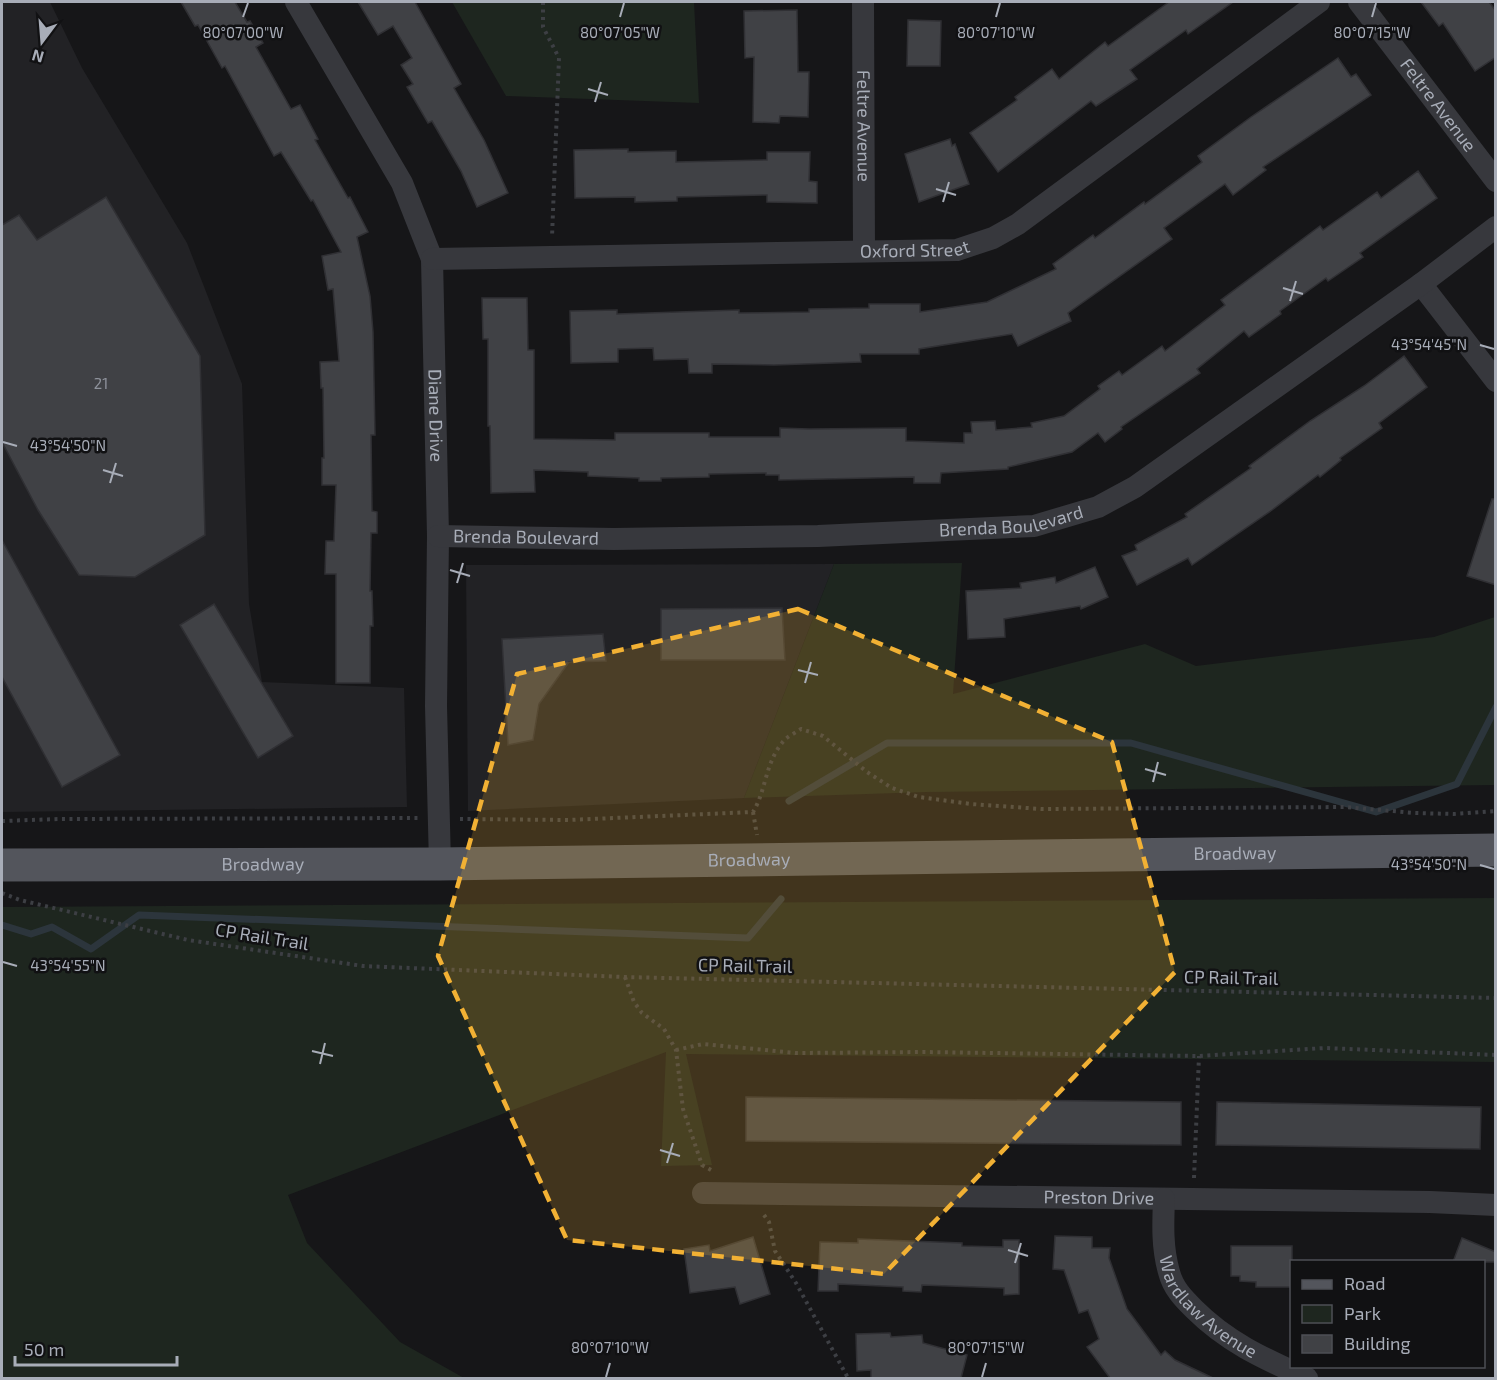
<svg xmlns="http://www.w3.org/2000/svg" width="1497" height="1380" font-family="'Exo 2',sans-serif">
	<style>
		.built { fill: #222225 }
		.green { fill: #1e261f }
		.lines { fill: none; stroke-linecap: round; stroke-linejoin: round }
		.stream { stroke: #2c353c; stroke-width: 7 }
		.building { fill: #404145; stroke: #303034; stroke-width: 1.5 }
		.path { stroke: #3d3f44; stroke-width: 4; stroke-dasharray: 3 4.5; stroke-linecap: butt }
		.minor { stroke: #37383d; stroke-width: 22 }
		.primary { stroke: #53555c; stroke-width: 33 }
		.marked { fill: #f2b134; fill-opacity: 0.2; stroke: #f2b134; stroke-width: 4.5; stroke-dasharray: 12 8; stroke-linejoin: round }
		.ticks { fill: none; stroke: #a8adb8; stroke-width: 2 }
		.labels { text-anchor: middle; stroke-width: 5; stroke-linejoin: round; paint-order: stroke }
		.number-label { font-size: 15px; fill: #8e929b }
		.street-label { font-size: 18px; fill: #a8adb8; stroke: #111113 }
		.ticks-label { font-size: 15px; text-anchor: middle; fill: #a8adb8; stroke: #111113; stroke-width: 5; stroke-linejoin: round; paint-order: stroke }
	</style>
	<rect width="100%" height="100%" fill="#161618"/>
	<g class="built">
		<polygon points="2,2 50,2 82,68 187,243 242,384 249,604 262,682 404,688 407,807 2,812"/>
		<polygon points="834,564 744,798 468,811 466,565"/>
	</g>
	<g class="green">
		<polygon points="452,2 694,2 699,103 506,96"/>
		<polygon points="962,563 953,694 1145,644 1196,666 1434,637 1495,617 1495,785 927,792 744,798 834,564"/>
		<polygon points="1495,898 1495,1062 686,1054 712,1165 661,1166 666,1052 288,1195 307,1243 400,1342 464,1378 2,1378 2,907"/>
	</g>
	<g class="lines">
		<g class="stream">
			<polyline points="789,801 887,743 1131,743 1376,812 1457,784 1496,707"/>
			<polyline points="2,925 31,934 52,927 91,949 139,915 748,938 781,899"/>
		</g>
	</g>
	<g class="building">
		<polygon points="181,2 235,2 247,22 250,21 263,43 256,47 291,109 300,105 318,139 315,140 348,198 350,197 368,232 357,237 370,296 373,332 375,435 371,435 372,511 377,512 377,533 371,533 370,591 372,591 373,626 370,626 370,683 336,683 336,574 325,574 326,541 334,541 336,485 322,485 322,458 324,458 323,388 321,388 320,362 339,361 333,289 328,290 322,256 341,252 313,200 311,201 281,152 274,156 225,66 222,68 198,25 195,26"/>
		<polygon points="358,2 415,2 461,84 454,88 484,140 508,193 477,207 461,171 432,121 428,123 407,87 413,84 401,65 412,58 393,26 378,35"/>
		<polygon points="1169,2 1233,2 1188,34 1186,30 1130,70 1137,79 1096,106 1091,101 998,172 970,133 1017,100 1015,97 1052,69 1059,79 1105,42 1108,46"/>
		<polygon points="1421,2 1489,2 1496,11 1496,57 1475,71 1443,23 1439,26"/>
		<polygon points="797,10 798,72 809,72 808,117 780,116 779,123 753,122 754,57 745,58 744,11"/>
		<polygon points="908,20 941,21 940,66 907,66"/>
		<polygon points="1338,58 1351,77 1356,74 1371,95 1263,167 1266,170 1233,195 1225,184 1164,228 1172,239 1068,313 1071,321 1018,346 1012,334 919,349 919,354 860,354 861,362 774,365 712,364 712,373 689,373 688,359 654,360 653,348 618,349 618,362 571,363 570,311 617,310 617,314 739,310 739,313 809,312 809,309 869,308 869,304 920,304 920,312 987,302 1056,269 1053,264 1093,235 1095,238 1144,202 1145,204 1202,162 1198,156 1251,117"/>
		<polygon points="950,139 952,146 955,144 969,184 919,202 905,154"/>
		<polygon points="628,149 628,152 676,151 676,162 767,160 767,152 810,152 809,181 817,182 817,203 767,202 767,195 677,197 677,201 635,202 635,197 575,198 574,150"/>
		<polygon points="1418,171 1437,198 1360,253 1363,257 1328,281 1326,278 1280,311 1281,314 1249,337 1244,331 1197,369 1200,373 1121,427 1122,429 1105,442 1098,433 1072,452 1008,467 1008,469 941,473 940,483 914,483 914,477 779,480 779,475 766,475 766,473 709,474 709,477 661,478 661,481 639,481 639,478 588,476 588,472 534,470 535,492 491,493 490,426 488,426 488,339 483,339 482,298 527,298 528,350 534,350 534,439 615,440 615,433 709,433 709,437 780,437 780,428 809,429 906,428 906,441 964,443 964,433 972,433 971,422 995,421 996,430 1032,427 1031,423 1064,416 1100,389 1098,386 1119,371 1122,375 1162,346 1165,351 1225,305 1221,300 1320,226 1323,230 1377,192 1381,198"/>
		<polygon points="106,197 200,356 205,535 135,577 79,575 38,510 2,442 2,225 19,215 37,240"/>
		<polygon points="1404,356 1427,387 1379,423 1382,428 1340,458 1341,460 1320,477 1318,475 1272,510 1192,565 1188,558 1137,585 1122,556 1137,550 1135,545 1187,517 1185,514 1251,468 1249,466 1310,421 1364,386"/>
		<polygon points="1492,499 1496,499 1496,585 1467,576"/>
		<polygon points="2,540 120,755 62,787 2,677"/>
		<polygon points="1095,567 1108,597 1081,609 1080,606 1004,619 1005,637 968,639 966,591 1021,588 1020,583 1055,577 1056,583"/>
		<polygon points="214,604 293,736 258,758 180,625"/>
		<polygon points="782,608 785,660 661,660 661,609"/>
		<polygon points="603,634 606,661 569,662 539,704 533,740 508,745 502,639"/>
		<polygon points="746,1097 1181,1102 1181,1145 746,1141"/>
		<polygon points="1217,1102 1481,1107 1480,1149 1216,1145"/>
		<polygon points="1055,1236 1092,1237 1092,1248 1110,1248 1109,1258 1127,1309 1161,1355 1165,1351 1175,1360 1213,1378 1110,1378 1087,1347 1099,1339 1088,1310 1079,1313 1064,1270 1053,1269"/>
		<polygon points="753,1237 770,1294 740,1304 735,1287 690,1293 684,1249 709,1245 710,1251"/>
		<polygon points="1462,1238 1496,1252 1496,1262 1453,1262"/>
		<polygon points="858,1239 962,1243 962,1246 1003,1247 1003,1240 1019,1240 1019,1294 1004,1295 1004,1288 922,1285 921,1292 903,1291 903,1287 838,1284 838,1291 818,1291 820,1242 858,1243"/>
		<polygon points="1231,1246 1292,1246 1292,1287 1256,1287 1256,1282 1240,1281 1240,1276 1231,1276"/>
		<polygon points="890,1333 891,1337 922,1335 923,1343 967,1355 961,1378 871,1378 871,1370 857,1371 856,1334"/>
	</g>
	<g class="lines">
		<g class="path">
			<polyline points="543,2 543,27 559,58 552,237"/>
			<polyline points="753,812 757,835"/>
			<path d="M460,819L568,820L753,812C766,791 765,764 782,743C786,737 795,733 801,729L823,736L867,772L892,788L919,797L971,804L1041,809L1345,807L1415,813L1454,814L1496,811"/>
			<polyline points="2,821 59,819 419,818"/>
			<polyline points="2,893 20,900 188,940 363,966 625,977 1496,998"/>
			<polyline points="625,977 634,1002 642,1013 664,1029 676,1050 683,1109 702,1165 711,1170"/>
			<polyline points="676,1050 703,1044 796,1053 924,1052 1199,1056 1325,1048 1496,1055"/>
			<polyline points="1194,1178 1199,1056"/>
			<polyline points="764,1215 769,1222 775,1251 796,1283 848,1378"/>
		</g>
		<g class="minor">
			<path id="s1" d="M296,2L402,183L432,259L438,536L436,706L440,864"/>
			<path id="s2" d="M863,2L864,251"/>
			<path id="s3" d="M1359,2L1496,181"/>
			<path id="s4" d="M432,259L957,250L993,238L1018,224L1319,2"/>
			<polyline points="1421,284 1496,381"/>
			<path id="s5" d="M438,536L614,539L818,536L1034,526L1098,507L1135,487L1421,284L1496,227"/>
			<path id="s6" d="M703,1193L1430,1202L1496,1205"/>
			<path id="s7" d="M1164,1199C1163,1224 1162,1248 1169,1272C1173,1288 1183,1298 1194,1309C1228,1343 1265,1359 1307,1378"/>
		</g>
		<path class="primary" id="s8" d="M2,865L440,864L1496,850"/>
	</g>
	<path class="marked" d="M798,609L1112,742L1175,972L884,1274L567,1240L438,956L517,674Z"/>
	<path class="ticks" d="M243,17L248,3M620,17L624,3M996,17L1000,3M1372,17L1376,3M588,89L608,95M595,102L601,82M936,189L956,195M943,202L949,182M1283,288L1303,294M1290,301L1296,281M1480,345L1494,349M3,442L17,446M103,470L123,476M110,483L116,463M450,570L470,576M457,583L463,563M798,670L818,675M805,683L811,662M1145,769L1166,775M1153,782L1158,762M1480,865L1494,869M3,962L17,966M312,1051L333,1056M320,1064L325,1043M660,1150L680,1156M667,1163L673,1143M1008,1250L1028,1256M1015,1263L1021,1243M606,1377L610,1363M982,1377L986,1363"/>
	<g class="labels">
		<g class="number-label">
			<text x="101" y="389">21</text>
		</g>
		<g class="street-label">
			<text dy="6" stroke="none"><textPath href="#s3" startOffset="130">Feltre Avenue</textPath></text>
			<text dy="6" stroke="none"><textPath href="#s2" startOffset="124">Feltre Avenue</textPath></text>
			<text dy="6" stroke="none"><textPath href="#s4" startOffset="483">Oxford Street</textPath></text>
			<text dy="6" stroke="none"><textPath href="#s1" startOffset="448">Diane Drive</textPath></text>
			<text dy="6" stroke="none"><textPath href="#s5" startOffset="574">Brenda Boulevard</textPath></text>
			<text dy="6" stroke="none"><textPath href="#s5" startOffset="88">Brenda Boulevard</textPath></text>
			<text dy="6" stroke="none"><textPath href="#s8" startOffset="1233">Broadway</textPath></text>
			<text dy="6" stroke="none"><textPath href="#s8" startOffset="747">Broadway</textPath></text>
			<text dy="6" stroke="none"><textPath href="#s8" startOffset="261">Broadway</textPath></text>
			<text transform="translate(262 937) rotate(9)" y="6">CP Rail Trail</text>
			<text transform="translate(745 966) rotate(1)" y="6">CP Rail Trail</text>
			<text transform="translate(1231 978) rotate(1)" y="6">CP Rail Trail</text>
			<text dy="6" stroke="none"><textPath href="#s6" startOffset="396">Preston Drive</textPath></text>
			<text dy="6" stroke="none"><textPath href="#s7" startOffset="126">Wardlaw Avenue</textPath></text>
		</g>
	</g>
	<g class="ticks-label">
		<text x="243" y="38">80°07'00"W</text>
		<text x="620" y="38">80°07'05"W</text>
		<text x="996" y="38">80°07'10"W</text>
		<text x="1372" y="38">80°07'15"W</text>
		<text x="1429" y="350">43°54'45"N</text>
		<text x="68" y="451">43°54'50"N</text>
		<text x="1429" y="870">43°54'50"N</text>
		<text x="68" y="971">43°54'55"N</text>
		<text x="610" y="1353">80°07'10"W</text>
		<text x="986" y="1353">80°07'15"W</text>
	</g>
	<rect width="1497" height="1380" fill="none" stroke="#a8adb8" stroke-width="6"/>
	<rect x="1290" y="1260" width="195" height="108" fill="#111113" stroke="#4d4f55" stroke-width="1.5"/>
	<rect x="1302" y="1280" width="30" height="9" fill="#53555c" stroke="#4d4f55" stroke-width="1.5"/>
	<text x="1344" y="1290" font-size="18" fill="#a8adb8">Road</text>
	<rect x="1302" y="1305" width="30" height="18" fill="#1e261f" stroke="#4d4f55" stroke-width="1.5"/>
	<text x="1344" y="1320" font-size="18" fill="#a8adb8">Park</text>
	<rect x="1302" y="1335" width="30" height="18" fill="#404145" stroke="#4d4f55" stroke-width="1.5"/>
	<text x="1344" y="1350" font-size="18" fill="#a8adb8">Building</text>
	<g transform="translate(42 42) rotate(196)" stroke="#111113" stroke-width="4.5" paint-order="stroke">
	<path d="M0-4.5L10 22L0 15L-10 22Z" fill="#a8adb8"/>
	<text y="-9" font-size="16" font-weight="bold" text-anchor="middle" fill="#a8adb8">N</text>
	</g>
	<path d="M15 1356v9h162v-9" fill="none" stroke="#a8adb8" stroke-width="3"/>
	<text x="24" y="1356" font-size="18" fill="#a8adb8" stroke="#111113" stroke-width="4.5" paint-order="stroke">50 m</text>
</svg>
